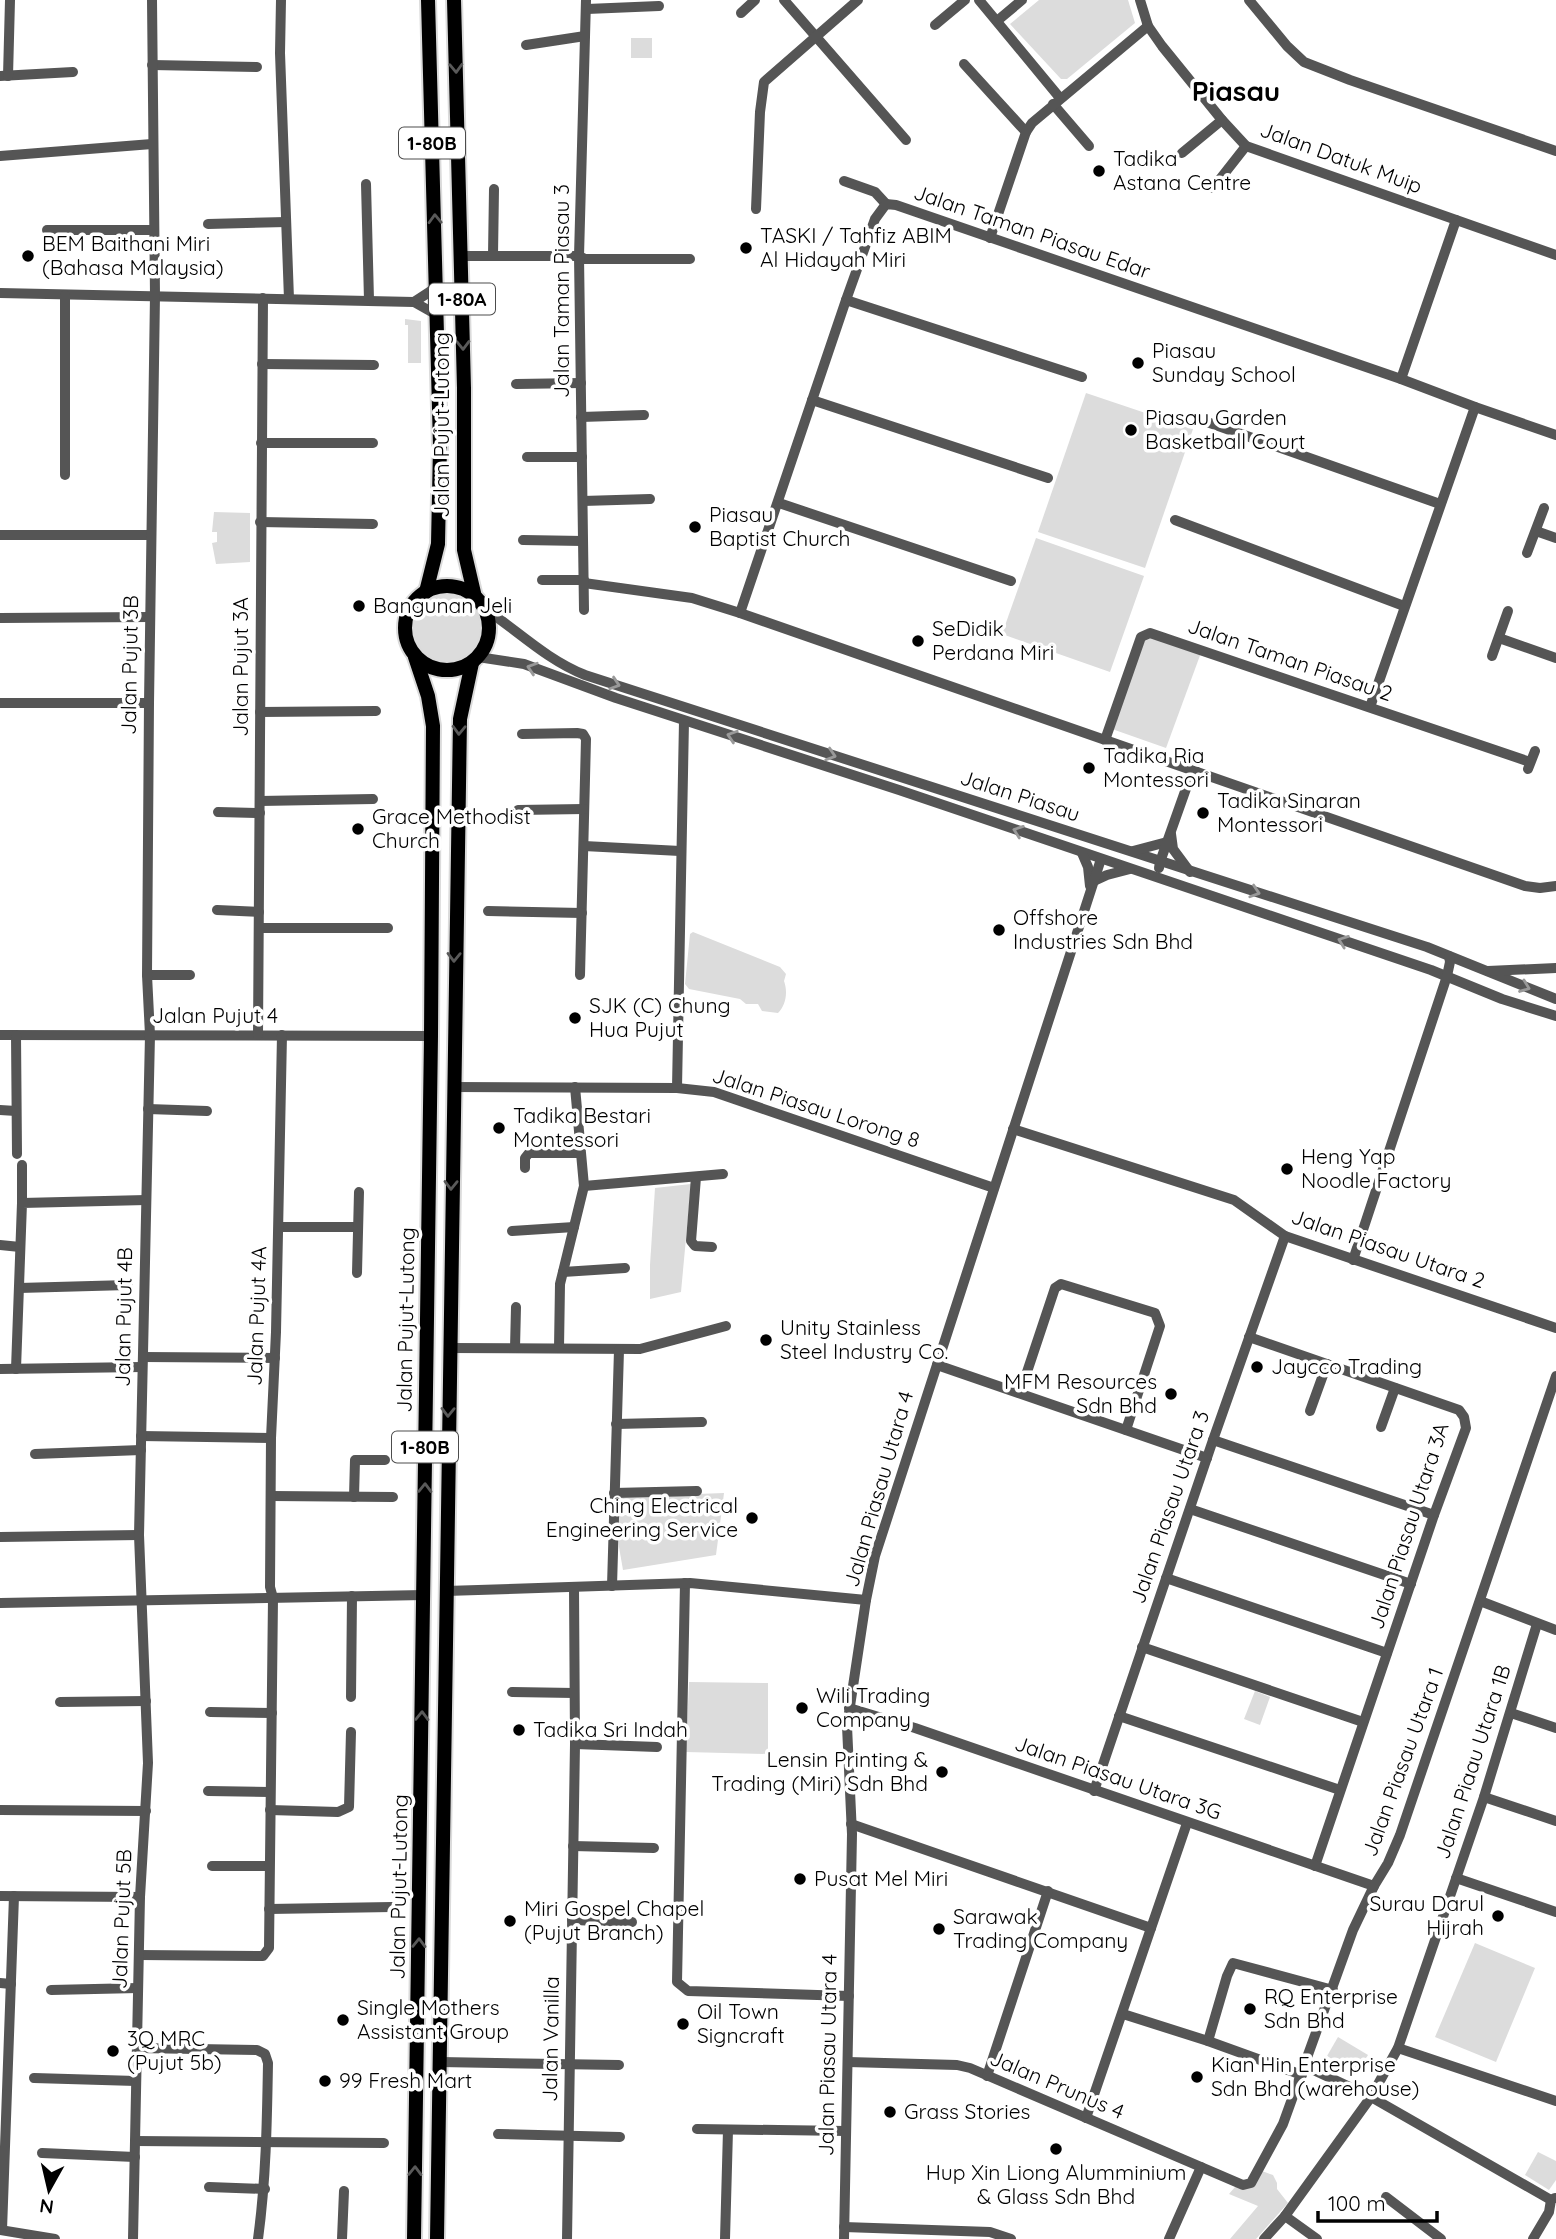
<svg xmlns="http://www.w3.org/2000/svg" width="1556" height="2239" font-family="Quicksand,sans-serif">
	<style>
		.green { fill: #dcdcdc }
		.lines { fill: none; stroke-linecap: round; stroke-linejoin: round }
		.highway-casing { stroke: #dbdbdb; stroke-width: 18 }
		.minor { stroke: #555; stroke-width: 10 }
		.highway { stroke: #000; stroke-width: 14 }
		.oneway { stroke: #595959 }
		.oneway2 { stroke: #999 }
		.poi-dot { fill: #000; stroke: #fff; stroke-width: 2.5 }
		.labels { text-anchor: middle; stroke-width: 7; stroke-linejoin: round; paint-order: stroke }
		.shield { fill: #fff; stroke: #4c4c4c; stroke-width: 2 }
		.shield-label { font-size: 19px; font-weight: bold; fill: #000 }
		.street-label { font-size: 21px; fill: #000; stroke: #fff }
		.poi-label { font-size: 21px; fill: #000; stroke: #fff; text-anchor: start }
		.district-label { font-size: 28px; font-weight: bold; fill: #000; stroke: #fff }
	</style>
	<rect width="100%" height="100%" fill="#fff"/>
	<g class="green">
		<polygon points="1039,0 1128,0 1135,23 1067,79 1061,79 1010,24"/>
		<rect x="631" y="38" width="21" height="20"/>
		<polygon points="405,319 421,321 421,363 408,363 408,325 405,325"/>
		<polygon points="1086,393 1193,429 1145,568 1038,532"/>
		<polygon points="214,512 250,513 250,562 216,564 212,543 217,542 217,532 212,532"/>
		<polygon points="1036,538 1144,576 1110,672 1002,634"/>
		<circle cx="447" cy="628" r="35"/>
		<polygon points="1148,631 1202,650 1166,748 1112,729"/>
		<path d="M693,932L780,967L786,974L784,981C788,992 786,1005 778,1013L762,1011L758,1004H746L740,999L689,989L685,984L690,934Z"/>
		<polygon points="691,1184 681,1292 650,1299 650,1265 655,1188"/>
		<polygon points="724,1493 716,1555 623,1570 619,1547 619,1497"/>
		<polygon points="689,1682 768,1683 768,1754 686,1752"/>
		<polygon points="1255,1691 1270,1697 1260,1725 1244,1719"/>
		<polygon points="1475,1943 1535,1968 1496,2062 1435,2037"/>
		<polygon points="1338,2037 1368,2055 1356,2074 1327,2056"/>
		<polygon points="1538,2152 1556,2161 1556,2180 1549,2190 1525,2175"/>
		<polygon points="1262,2171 1273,2175 1277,2183 1277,2189 1288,2203 1256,2239 1230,2239 1258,2206 1229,2194 1235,2187"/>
	</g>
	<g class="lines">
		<defs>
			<g id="highway">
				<polyline points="454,0 464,388 464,550 475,597"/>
				<circle cx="447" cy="628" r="42"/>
				<polyline points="426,592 438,544 440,446 428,0"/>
				<polyline points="414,2239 431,1036 433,726 428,696 415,657"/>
				<polyline points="437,2239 460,719 472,663"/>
			</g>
		</defs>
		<use href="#highway" class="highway-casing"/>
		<g class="minor">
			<polyline points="281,0 280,53 289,299"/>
			<polyline points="784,0 906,140"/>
			<polyline points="979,0 1060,98"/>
			<polyline points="1140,0 1148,26 1162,46 1222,120 1246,146 1556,255"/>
			<polyline points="1249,0 1287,46 1304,62 1350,80 1556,151"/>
			<polyline points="587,9 659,6"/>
			<polyline points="741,13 755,0"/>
			<polyline points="997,21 1022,0"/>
			<polyline points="935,25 965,0"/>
			<polyline points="526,45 585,36"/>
			<polyline points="964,64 1026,132"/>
			<polyline points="152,65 257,67"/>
			<polyline points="0,76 73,72"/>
			<polyline points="8,76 10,0"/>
			<polyline points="1053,104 1089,146"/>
			<polyline points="1182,153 1222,120"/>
			<polyline points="0,156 152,144"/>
			<polyline points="844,181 875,192 886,204"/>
			<polyline points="366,184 369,300"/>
			<polyline points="1213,188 1246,146"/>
			<polyline points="756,209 760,112 764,82 858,0"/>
			<polyline points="208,224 286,222"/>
			<polyline points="47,230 154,230"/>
			<polyline points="990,238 1026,132 1032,123 1148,26"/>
			<polyline points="493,255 494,189"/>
			<polyline points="461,256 579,256 585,259 690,259"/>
			<polyline points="0,293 414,302 437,315"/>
			<polyline points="846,300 1082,377"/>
			<polyline points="414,302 437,287"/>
			<polyline points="262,364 374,365"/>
			<polyline points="1401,379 1456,220"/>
			<polyline points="516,384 581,383"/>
			<polyline points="812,400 1048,478"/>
			<polyline points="581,417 644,415"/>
			<polyline points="1207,422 1440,504"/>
			<polyline points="261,443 373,443"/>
			<polyline points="527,457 582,457"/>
			<polyline points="65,475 65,295"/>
			<polyline points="583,501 650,499"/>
			<polyline points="779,503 1011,581"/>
			<polyline points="1175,520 1404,606"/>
			<polyline points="260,522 373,524"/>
			<polyline points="1536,531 1556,538"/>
			<polyline points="0,535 151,535"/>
			<polyline points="523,540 583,541"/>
			<polyline points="1527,553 1544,508"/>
			<polyline points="542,580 584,580"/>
			<polyline points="584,583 692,598 740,613 1525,886 1540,888 1556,886"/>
			<path d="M484,608C518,631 547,660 585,675L1427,947L1556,999"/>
			<polyline points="584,610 579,256 586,0"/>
			<polyline points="740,613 846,300 875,219 886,204 896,205 1401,379 1475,407 1556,435"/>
			<polyline points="0,618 150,617"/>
			<polyline points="1499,638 1556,658"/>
			<polyline points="1492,656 1508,611"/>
			<polyline points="478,657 524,664 616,698 899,790 1431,970 1502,999 1556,1016"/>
			<polyline points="0,703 149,703"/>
			<polyline points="1370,707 1475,407"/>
			<polyline points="260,712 376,711"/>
			<polyline points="522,734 577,733 583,734 586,739 580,975"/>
			<polyline points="1105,740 1141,637 1150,633 1530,762"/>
			<polyline points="1528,769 1535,751"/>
			<polyline points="260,801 373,799"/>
			<polyline points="518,810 584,809"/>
			<polyline points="218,812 260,813"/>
			<polyline points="1171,834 1173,849 1190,872"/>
			<polyline points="584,846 680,851"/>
			<polyline points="1133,851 1167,842"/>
			<polyline points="1082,853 1088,867 1090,886"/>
			<polyline points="1159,868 1160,862 1188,783 1197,772"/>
			<polyline points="1094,881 1107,875 1130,869"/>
			<polyline points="217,910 259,912"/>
			<polyline points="488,911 582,913"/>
			<polyline points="259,928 388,928"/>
			<polyline points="1488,971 1556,968"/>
			<polyline points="147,975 190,975"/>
			<polyline points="0,1035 431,1036"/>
			<polyline points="16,1035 17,1154"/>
			<polyline points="258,1035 263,298"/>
			<polyline points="453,1087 677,1088 714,1092 994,1188"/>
			<polyline points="677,1088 684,721"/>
			<polyline points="148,1109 207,1111"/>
			<polyline points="0,1110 16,1111"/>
			<polyline points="1013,1129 1234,1200 1285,1236 1556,1328"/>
			<polyline points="525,1168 525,1158 529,1153 580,1153"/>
			<polyline points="696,1177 691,1241 695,1246 712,1247"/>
			<polyline points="584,1186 723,1174"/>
			<polyline points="22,1203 22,1165"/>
			<polyline points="279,1227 358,1227"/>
			<polyline points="512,1231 574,1227"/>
			<polyline points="0,1245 20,1247"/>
			<polyline points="1353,1260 1447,976 1450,962 1449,956"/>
			<polyline points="563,1272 625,1268"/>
			<polyline points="357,1273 359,1192"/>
			<polyline points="19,1288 128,1285"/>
			<polyline points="1249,1337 1459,1410 1464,1417 1466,1428 1434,1515 1315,1866"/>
			<polyline points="449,1348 640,1349 726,1326"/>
			<polyline points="515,1348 516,1307"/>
			<polyline points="559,1348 560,1284 584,1186 575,1087"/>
			<polyline points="143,1357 275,1358"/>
			<polyline points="937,1365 1207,1458"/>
			<polyline points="0,1369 142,1367"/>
			<polyline points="16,1369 22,1203 146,1200"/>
			<polyline points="1020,1393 1055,1288 1061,1284 1155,1313 1160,1326 1126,1430"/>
			<polyline points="1310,1411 1327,1364"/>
			<polyline points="616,1424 702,1422"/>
			<polyline points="1381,1427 1395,1388"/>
			<polyline points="141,1436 271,1438"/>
			<polyline points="1213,1440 1434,1515"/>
			<polyline points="35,1454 141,1450"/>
			<polyline points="614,1493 697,1491"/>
			<polyline points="272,1496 393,1497"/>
			<polyline points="354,1497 355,1460 385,1460"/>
			<polyline points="1190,1509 1411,1584"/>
			<polyline points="0,1537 139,1535"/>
			<polyline points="1166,1578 1387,1653"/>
			<polyline points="685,1583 677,1982 688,1991 849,1996"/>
			<polyline points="612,1586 619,1350"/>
			<polyline points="446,1591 690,1583 866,1600"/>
			<polyline points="1480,1601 1556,1630"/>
			<polyline points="0,1603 424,1595"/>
			<polyline points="1142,1647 1363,1722"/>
			<polyline points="512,1692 574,1693"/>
			<polyline points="351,1697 352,1596"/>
			<polyline points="60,1702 146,1701"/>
			<polyline points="849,1708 915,1728 1374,1886"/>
			<polyline points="210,1712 272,1713"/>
			<polyline points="1511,1713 1556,1728"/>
			<polyline points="1119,1716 1340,1790"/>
			<polyline points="575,1744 657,1747"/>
			<polyline points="208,1791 270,1792"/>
			<polyline points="1094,1791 1213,1440 1285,1236"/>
			<polyline points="1484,1797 1556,1821"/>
			<polyline points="0,1810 146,1811"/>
			<polyline points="270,1810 338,1812 349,1807 351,1732"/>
			<polyline points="851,1824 1151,1928"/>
			<polyline points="573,1846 654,1848"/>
			<polyline points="212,1866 269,1866"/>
			<polyline points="1456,1878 1556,1912"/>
			<polyline points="0,1896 140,1897"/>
			<polyline points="269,1909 392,1907"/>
			<polyline points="572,1920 632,1922"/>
			<polyline points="139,1955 263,1956 269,1948 273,1598 270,1587 271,1438 276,1332 282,1035"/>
			<polyline points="0,1983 11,1984"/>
			<polyline points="51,1990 138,1988"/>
			<polyline points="1123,2014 1208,2041 1302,2075"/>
			<polyline points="1208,2041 1227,1976 1233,1963 1333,1990"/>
			<path d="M137,2048L257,2050L265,2054L268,2063C267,2122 266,2180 258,2239"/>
			<polyline points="1398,2048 1556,2101"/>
			<polyline points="440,2062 619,2065"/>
			<polyline points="848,2062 957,2065 970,2068 1243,2185 1251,2183 1283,2124 1353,1930 1374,1886 1388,1863 1400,1835 1556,1376"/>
			<polyline points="1305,2066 1371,2097 1551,2200"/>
			<polyline points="987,2076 1048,1891"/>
			<polyline points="34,2078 136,2081"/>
			<polyline points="1086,2118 1187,1823"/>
			<polyline points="697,2129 846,2131"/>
			<polyline points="498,2134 620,2137"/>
			<polyline points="135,2141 384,2143"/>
			<polyline points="42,2153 135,2157"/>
			<polyline points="209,2187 265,2189"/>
			<polyline points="1386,2197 1441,2239"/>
			<polyline points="1285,2216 1317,2239"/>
			<polyline points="844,2227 990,2232 1011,2239"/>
			<polyline points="0,2230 55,2239"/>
			<polyline points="2,2230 14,1896"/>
			<polyline points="133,2239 140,1897 148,1763 139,1535 150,1035 147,975 149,703 155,295 152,0"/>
			<polyline points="342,2239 344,2191"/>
			<polyline points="567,2239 575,1744 574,1588"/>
			<polyline points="725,2239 728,2130"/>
			<polyline points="844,2239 852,1834 847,1726 866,1600 875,1556 888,1516 1101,859"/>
			<polyline points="1169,2239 1201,2167"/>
			<polyline points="1264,2239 1285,2216 1371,2097 1398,2048 1484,1797 1537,1624"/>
			<polyline points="1533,2239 1549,2212 1551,2200 1555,2198"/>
		</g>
		<use href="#highway" class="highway"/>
	</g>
	<defs><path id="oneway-chevron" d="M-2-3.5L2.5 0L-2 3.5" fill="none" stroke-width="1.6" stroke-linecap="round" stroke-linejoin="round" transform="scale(1.75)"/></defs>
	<g class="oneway">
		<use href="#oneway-chevron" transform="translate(456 68) rotate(88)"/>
		<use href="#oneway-chevron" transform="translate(435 219) rotate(-92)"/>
		<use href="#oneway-chevron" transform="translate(463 345) rotate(89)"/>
		<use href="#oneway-chevron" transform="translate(459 730) rotate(92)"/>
		<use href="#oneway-chevron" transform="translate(454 957) rotate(91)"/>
		<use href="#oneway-chevron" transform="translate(451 1185) rotate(91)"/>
		<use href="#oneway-chevron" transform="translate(448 1412) rotate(91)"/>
		<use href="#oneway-chevron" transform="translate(425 1488) rotate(-89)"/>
		<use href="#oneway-chevron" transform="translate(422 1716) rotate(-89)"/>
		<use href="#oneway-chevron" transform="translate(419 1943) rotate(-89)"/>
		<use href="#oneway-chevron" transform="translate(415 2171) rotate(-89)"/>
	</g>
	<g class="oneway2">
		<use href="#oneway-chevron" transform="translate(532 668) rotate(-162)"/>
		<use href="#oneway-chevron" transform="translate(615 684) rotate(18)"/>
		<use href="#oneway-chevron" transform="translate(732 736) rotate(-162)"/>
		<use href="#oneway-chevron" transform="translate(831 755) rotate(18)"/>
		<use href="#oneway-chevron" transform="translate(1018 831) rotate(-161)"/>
		<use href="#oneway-chevron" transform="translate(1255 892) rotate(18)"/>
		<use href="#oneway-chevron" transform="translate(1343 941) rotate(-160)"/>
		<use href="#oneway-chevron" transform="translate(1525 987) rotate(21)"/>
	</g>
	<g class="poi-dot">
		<circle cx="1099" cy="171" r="7"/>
		<circle cx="746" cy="248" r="7"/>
		<circle cx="28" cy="256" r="7"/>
		<circle cx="1138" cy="363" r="7"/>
		<circle cx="1131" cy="430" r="7"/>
		<circle cx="695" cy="527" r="7"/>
		<circle cx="359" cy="606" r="7"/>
		<circle cx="918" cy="641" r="7"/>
		<circle cx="1089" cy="768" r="7"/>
		<circle cx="1203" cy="813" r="7"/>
		<circle cx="358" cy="829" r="7"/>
		<circle cx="999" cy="930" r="7"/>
		<circle cx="575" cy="1018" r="7"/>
		<circle cx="499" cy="1128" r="7"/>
		<circle cx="1287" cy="1169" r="7"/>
		<circle cx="766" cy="1340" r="7"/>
		<circle cx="1257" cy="1367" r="7"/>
		<circle cx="1171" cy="1394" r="7"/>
		<circle cx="752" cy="1518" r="7"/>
		<circle cx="802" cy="1708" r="7"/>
		<circle cx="519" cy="1730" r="7"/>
		<circle cx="942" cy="1772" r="7"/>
		<circle cx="800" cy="1879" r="7"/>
		<circle cx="1498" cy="1916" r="7"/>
		<circle cx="510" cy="1921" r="7"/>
		<circle cx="939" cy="1929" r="7"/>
		<circle cx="1250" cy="2009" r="7"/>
		<circle cx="343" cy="2020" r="7"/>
		<circle cx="683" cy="2024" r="7"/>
		<circle cx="113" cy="2051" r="7"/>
		<circle cx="1197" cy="2077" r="7"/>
		<circle cx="325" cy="2081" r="7"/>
		<circle cx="890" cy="2112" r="7"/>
		<circle cx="1056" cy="2149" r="7"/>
	</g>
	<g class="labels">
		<g class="shield">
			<rect x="399" y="127.5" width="66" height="31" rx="5"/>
			<rect x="429" y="283.5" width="66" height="31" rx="5"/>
			<rect x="392" y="1431.5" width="66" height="31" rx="5"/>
		</g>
		<g class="shield-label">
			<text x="432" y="150">1-80B</text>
			<text x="462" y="306">1-80A</text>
			<text x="425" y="1454">1-80B</text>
		</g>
		<g class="street-label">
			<text transform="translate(1341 158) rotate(20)" y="7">Jalan Datuk Muip</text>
			<text transform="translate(1032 232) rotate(19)" y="7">Jalan Taman Piasau Edar</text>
			<text transform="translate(562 291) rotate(-90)" y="7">Jalan Taman Piasau 3</text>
			<text transform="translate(442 425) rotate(-90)" y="7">Jalan Pujut-Lutong</text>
			<text transform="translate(1290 660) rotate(19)" y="7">Jalan Taman Piasau 2</text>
			<text transform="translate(130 665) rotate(-89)" y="7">Jalan Pujut 3B</text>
			<text transform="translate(241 667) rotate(-90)" y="7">Jalan Pujut 3A</text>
			<text transform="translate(1020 796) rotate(18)" y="7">Jalan Piasau</text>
			<text x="215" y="1023">Jalan Pujut 4</text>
			<text transform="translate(816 1108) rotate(18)" y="7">Jalan Piasau Lorong 8</text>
			<text transform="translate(1388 1249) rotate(19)" y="7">Jalan Piasau Utara 2</text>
			<text transform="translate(257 1316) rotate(-88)" y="7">Jalan Pujut 4A</text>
			<text transform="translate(124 1317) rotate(-89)" y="7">Jalan Pujut 4B</text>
			<text transform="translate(406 1320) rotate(-89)" y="7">Jalan Pujut-Lutong</text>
			<text transform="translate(879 1489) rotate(-74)" y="7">Jalan Piasau Utara 4</text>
			<text transform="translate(1170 1507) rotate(-71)" y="7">Jalan Piasau Utara 3</text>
			<text transform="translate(1409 1526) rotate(-72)" y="7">Jalan Piasau Utara 3A</text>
			<text transform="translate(1403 1762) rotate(-70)" y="7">Jalan Piasau Utara 1</text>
			<text transform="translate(1473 1762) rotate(-72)" y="7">Jalan Piaau Utara 1B</text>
			<text transform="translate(1118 1778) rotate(19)" y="7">Jalan Piasau Utara 3G</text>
			<text transform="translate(399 1887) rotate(-89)" y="7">Jalan Pujut-Lutong</text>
			<text transform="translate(122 1919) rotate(-88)" y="7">Jalan Pujut 5B</text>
			<text transform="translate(551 2039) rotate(-89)" y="7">Jalan Vanilla</text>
			<text transform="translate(828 2055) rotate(-89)" y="7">Jalan Piasau Utara 4</text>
			<text transform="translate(1057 2085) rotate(23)" y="7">Jalan Prunus 4</text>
		</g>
		<g class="poi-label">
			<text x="1113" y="166">Tadika<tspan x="1113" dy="24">Astana Centre</tspan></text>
			<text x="760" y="243">TASKI / Tahfiz ABIM<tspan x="760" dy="24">Al Hidayah Miri</tspan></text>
			<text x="42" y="251">BEM Baithani Miri<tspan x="42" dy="24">(Bahasa Malaysia)</tspan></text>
			<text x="1152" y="358">Piasau<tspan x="1152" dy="24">Sunday School</tspan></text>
			<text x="1145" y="425">Piasau Garden<tspan x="1145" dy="24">Basketball Court</tspan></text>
			<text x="709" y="522">Piasau<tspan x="709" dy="24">Baptist Church</tspan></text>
			<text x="373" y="613">Bangunan Jeli</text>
			<text x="932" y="636">SeDidik<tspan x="932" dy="24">Perdana Miri</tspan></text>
			<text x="1103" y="763">Tadika Ria<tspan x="1103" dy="24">Montessori</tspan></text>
			<text x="1217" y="808">Tadika Sinaran<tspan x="1217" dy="24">Montessori</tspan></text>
			<text x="372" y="824">Grace Methodist<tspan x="372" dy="24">Church</tspan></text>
			<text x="1013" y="925">Offshore<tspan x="1013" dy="24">Industries Sdn Bhd</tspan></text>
			<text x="589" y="1013">SJK (C) Chung<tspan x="589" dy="24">Hua Pujut</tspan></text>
			<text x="513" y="1123">Tadika Bestari<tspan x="513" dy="24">Montessori</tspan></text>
			<text x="1301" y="1164">Heng Yap<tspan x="1301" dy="24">Noodle Factory</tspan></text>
			<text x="780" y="1335">Unity Stainless<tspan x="780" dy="24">Steel Industry Co.</tspan></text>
			<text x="1271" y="1374">Jaycco Trading</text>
			<text x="1157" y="1389" text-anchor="end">MFM Resources<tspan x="1157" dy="24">Sdn Bhd</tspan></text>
			<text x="738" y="1513" text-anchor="end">Ching Electrical<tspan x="738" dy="24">Engineering Service</tspan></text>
			<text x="816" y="1703">Wili Trading<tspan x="816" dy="24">Company</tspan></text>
			<text x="533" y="1737">Tadika Sri Indah</text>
			<text x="928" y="1767" text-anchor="end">Lensin Printing &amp;<tspan x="928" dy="24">Trading (Miri) Sdn Bhd</tspan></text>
			<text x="814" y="1886">Pusat Mel Miri</text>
			<text x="1484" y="1911" text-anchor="end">Surau Darul<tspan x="1484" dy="24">Hijrah</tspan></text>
			<text x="524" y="1916">Miri Gospel Chapel<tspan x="524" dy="24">(Pujut Branch)</tspan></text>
			<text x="953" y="1924">Sarawak<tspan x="953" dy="24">Trading Company</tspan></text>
			<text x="1264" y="2004">RQ Enterprise<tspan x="1264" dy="24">Sdn Bhd</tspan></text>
			<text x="357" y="2015">Single Mothers<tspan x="357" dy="24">Assistant Group</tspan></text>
			<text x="697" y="2019">Oil Town<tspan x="697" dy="24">Signcraft</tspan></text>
			<text x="127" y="2046">3Q MRC<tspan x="127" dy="24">(Pujut 5b)</tspan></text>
			<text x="1211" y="2072">Kian Hin Enterprise<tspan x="1211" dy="24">Sdn Bhd (warehouse)</tspan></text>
			<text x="339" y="2088">99 Fresh Mart</text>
			<text x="904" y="2119">Grass Stories</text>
			<text x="1056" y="2180" text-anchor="middle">Hup Xin Liong Alumminium<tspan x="1056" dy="24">&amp; Glass Sdn Bhd</tspan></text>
		</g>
		<g class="district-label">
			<text x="1236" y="101">Piasau</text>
		</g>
	</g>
	<g transform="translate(49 2190) rotate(188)" stroke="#ffffff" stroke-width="5" paint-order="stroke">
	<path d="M0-5L12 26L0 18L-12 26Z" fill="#000000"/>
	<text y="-10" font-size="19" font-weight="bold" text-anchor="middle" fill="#000000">N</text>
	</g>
	<path d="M1318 2211v10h119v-10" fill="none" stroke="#000000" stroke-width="3.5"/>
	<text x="1328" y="2211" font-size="21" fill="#000000" stroke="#ffffff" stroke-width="5" paint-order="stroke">100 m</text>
</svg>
